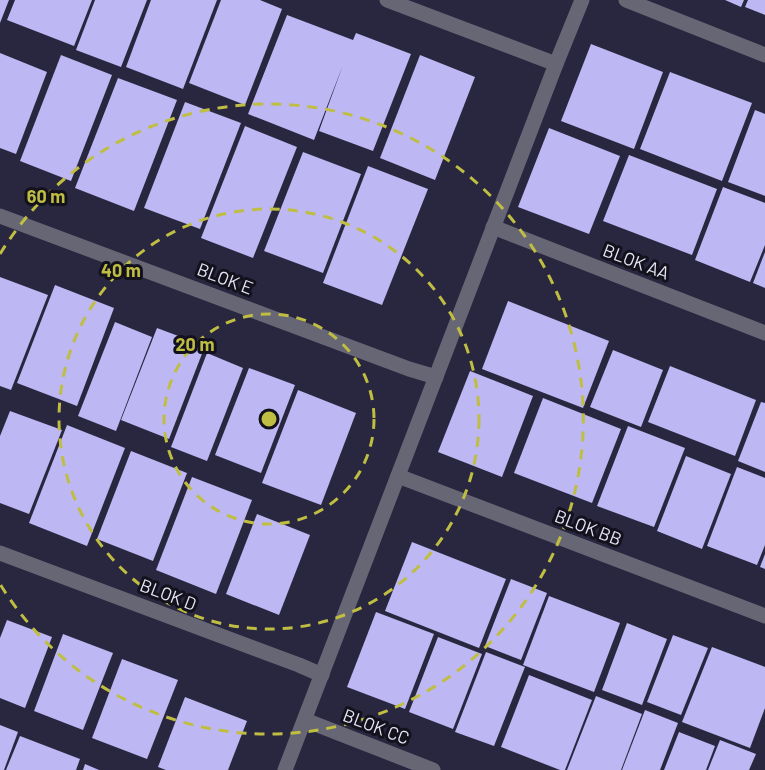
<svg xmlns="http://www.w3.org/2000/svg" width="765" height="770" font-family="Barlow,sans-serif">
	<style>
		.building { fill: #bdb7f3 }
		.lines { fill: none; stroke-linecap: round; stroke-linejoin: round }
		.minor { stroke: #676674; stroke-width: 15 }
		.ring { fill: none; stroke: #bfbe42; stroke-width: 3; stroke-dasharray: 10 8 }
		.labels { text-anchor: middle; stroke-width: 6; stroke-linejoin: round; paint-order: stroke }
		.street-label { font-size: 18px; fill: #e5e4f5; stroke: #12111c }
		.centre { fill: #bfbe42; stroke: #12111c; stroke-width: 3 }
		.ring-label { font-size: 18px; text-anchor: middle; font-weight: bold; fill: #bfbe42; stroke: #12111c; stroke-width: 6; stroke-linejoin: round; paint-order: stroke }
	</style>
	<rect width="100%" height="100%" fill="#29263f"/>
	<g class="building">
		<polygon points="0,0 9,0 0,23"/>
		<polygon points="15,0 92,0 74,46 7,20"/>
		<polygon points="95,0 147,0 121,67 76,50"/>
		<polygon points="151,0 217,0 183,89 126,67"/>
		<polygon points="221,0 260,0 282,9 245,105 189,83"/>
		<polygon points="725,0 744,0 741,7"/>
		<polygon points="748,0 765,0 765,15 745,7"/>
		<polygon points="287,15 353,40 356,33 411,54 373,151 319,131 343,65 314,140 248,114"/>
		<polygon points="591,44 663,72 634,149 561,121"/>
		<polygon points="0,53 47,72 16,154 0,148"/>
		<polygon points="61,55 112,75 71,181 20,161"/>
		<polygon points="420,55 475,77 435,180 380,158"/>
		<polygon points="670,72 752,103 722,181 640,149"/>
		<polygon points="118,78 177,100 134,211 75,188"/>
		<polygon points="185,102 241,123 200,229 144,208"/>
		<polygon points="755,110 765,114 765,196 728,182"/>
		<polygon points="245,126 297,147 253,258 201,238"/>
		<polygon points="549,128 620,156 589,234 518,207"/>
		<polygon points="303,152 361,174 323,273 264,251"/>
		<polygon points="629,155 717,189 692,255 603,221"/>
		<polygon points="368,166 428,189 382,305 323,283"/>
		<polygon points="723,187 765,203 765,245 750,282 695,260"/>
		<polygon points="765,252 765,288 753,283"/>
		<polygon points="0,277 48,295 11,390 0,386"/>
		<polygon points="55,285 114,308 77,406 17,383"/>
		<polygon points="508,301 609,341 583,408 482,369"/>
		<polygon points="115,322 152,337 116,431 78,416"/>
		<polygon points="157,328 205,346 169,439 121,420"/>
		<polygon points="613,350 663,370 641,427 590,407"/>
		<polygon points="207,353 243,368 207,461 171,447"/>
		<polygon points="670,366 756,400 735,456 648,422"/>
		<polygon points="249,368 295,385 261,473 215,455"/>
		<polygon points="470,371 533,396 502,477 438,452"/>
		<polygon points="298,390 356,413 321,505 262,483"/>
		<polygon points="543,398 621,429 592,503 514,473"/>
		<polygon points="761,402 765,403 765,472 738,461"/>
		<polygon points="10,411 62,430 29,514 0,503 0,436"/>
		<polygon points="67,425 125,448 87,546 29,523"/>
		<polygon points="628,426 685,448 654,527 597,506"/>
		<polygon points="131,451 187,473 153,561 97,539"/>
		<polygon points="686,456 731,474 702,549 657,531"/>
		<polygon points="737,467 765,478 765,545 757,565 707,546"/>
		<polygon points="192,477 252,500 216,594 156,570"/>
		<polygon points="257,514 310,535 279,615 226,594"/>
		<polygon points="412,542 506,579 479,648 385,611"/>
		<polygon points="765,554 765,569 760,567"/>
		<polygon points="511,579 547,593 521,660 485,646"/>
		<polygon points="549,596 620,623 594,692 523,665"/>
		<polygon points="376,612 434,634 405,709 347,687"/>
		<polygon points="7,620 52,637 25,708 0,698 0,638"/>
		<polygon points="627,623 667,639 642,705 602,690"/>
		<polygon points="63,634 113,653 83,730 34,711"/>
		<polygon points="673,635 708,648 681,715 647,702"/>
		<polygon points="438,637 482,654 453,729 409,712"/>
		<polygon points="712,647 765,667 765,708 750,748 682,722"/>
		<polygon points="486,652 525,667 494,746 455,732"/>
		<polygon points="122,659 178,680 147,759 92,738"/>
		<polygon points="529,675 592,700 565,770 560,770 501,747"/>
		<polygon points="596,696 642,714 621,770 567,770"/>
		<polygon points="185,697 247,721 228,770 166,770 158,767"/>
		<polygon points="645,710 678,723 660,770 622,770"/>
		<polygon points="0,725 18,732 4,770 0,770"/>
		<polygon points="679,732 715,746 706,770 664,770"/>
		<polygon points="20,736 80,759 76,770 6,770"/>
		<polygon points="720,740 756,754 749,770 708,770"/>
		<polygon points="85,764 99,770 83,770"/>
	</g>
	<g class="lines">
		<g class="minor">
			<polyline points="387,0 556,64"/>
			<polyline points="626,0 765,55"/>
			<polyline points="0,216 409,369 436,377"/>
			<polyline points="493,227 765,333"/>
			<polyline points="398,476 765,616"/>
			<polyline points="0,553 299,665 322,675"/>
			<polyline points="305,720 433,770"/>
			<polyline points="285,770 556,64 582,0"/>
		</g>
	</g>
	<g class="ring">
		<circle cx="269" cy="419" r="105"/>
		<circle cx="269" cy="419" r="210"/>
		<path d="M0 254A315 315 0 1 1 0 584"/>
	</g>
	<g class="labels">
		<g class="street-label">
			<text transform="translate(636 262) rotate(21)" y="6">BLOK AA</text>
			<text transform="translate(225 279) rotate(21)" y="6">BLOK E</text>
			<text transform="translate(588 528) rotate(21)" y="6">BLOK BB</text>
			<text transform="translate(168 595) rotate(21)" y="6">BLOK D</text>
			<text transform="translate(376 727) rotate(21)" y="6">BLOK CC</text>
		</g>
	</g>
	<circle cx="269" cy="419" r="9" class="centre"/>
	<g class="ring-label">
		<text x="46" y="203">60 m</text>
		<text x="121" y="277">40 m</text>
		<text x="195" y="351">20 m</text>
	</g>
</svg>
